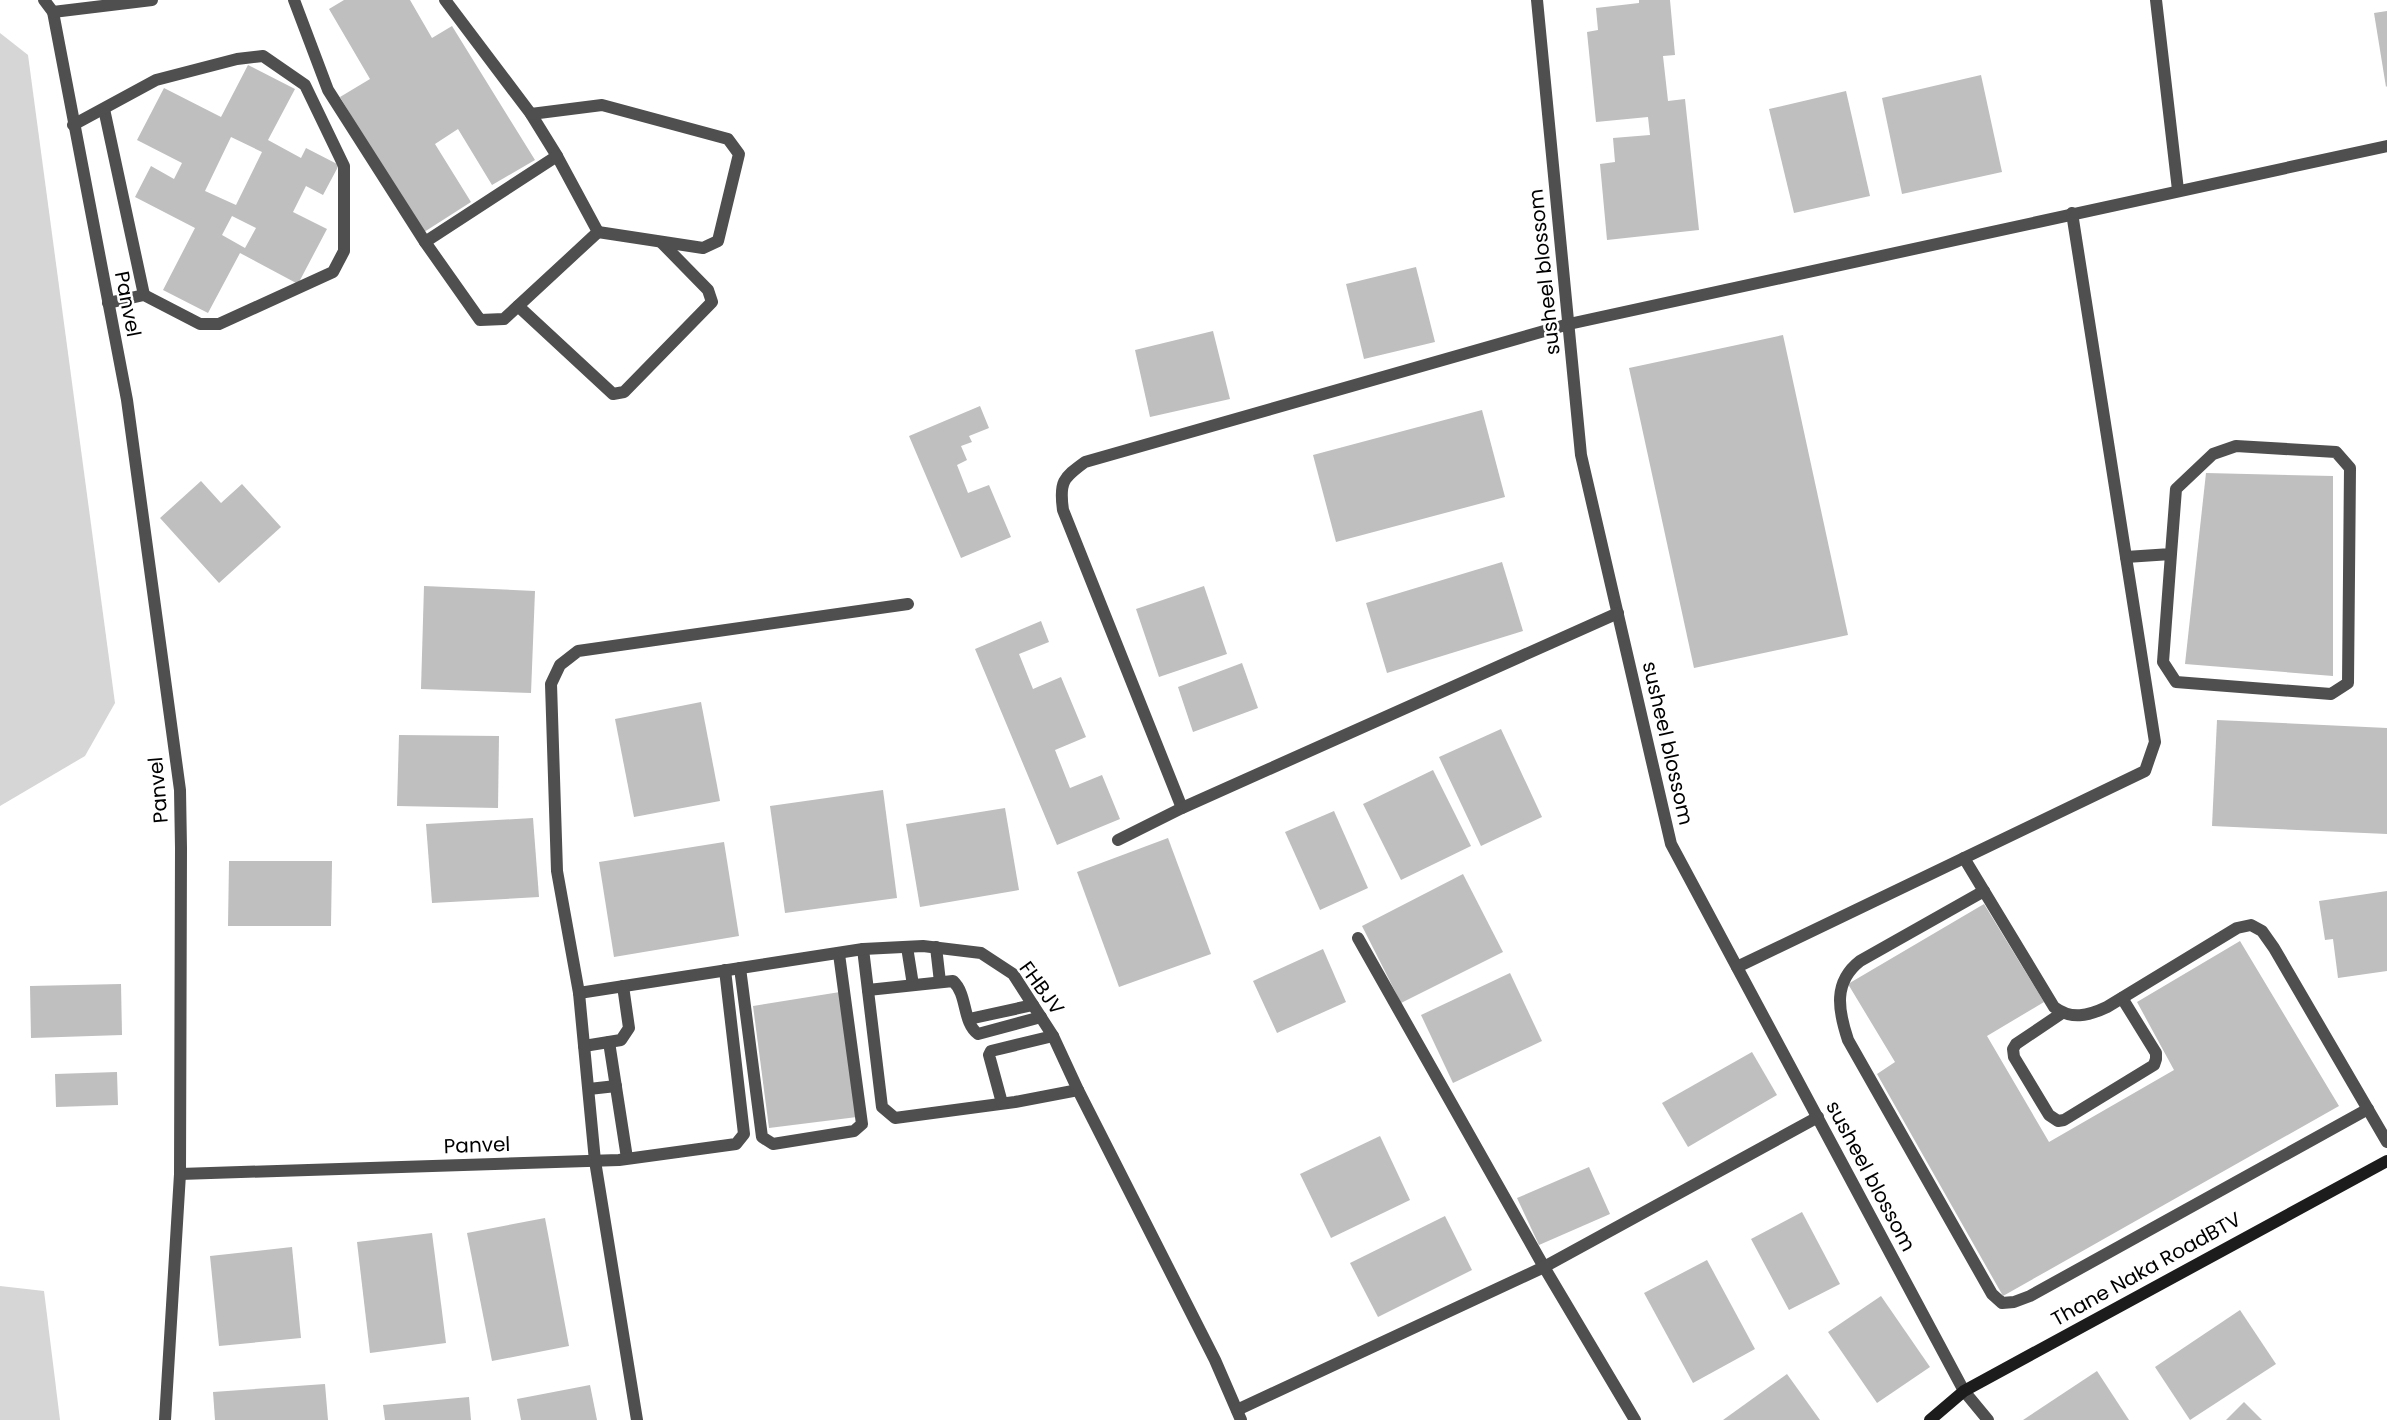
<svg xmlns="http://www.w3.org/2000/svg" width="2387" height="1420" font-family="Poppins,sans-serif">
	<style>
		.green { fill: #d6d6d6 }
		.building { fill: #bfbfbf; fill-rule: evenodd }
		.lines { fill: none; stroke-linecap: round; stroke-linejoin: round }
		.lane { stroke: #4f4f4f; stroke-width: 12 }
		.street { stroke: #4f4f4f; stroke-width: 12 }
		.secondary { stroke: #1c1c1c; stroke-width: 12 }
		.labels { text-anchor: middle; stroke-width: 5; stroke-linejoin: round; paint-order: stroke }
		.street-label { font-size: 20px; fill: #000; stroke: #fff }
	</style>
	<rect width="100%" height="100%" fill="#fff"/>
	<g class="green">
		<polygon points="0,33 28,55 115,703 85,756 0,806"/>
		<polygon points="0,1286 44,1291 60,1420 0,1420"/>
	</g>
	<g class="building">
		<polygon points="344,0 410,0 432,38 452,26 535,160 492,185 458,129 435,144 471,202 421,234 340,97 370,79 329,9"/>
		<polygon points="1639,0 1670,0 1675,55 1663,56 1668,101 1685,99 1699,230 1607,240 1600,164 1615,162 1613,138 1650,135 1648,117 1596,122 1587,32 1598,30 1596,8 1639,3"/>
		<polygon points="2387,11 2387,86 2386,87 2374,13"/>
		<path d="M248,65L295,89L268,140L301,158L306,148L339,165L323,195L306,186L293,212L327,229L298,284L240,253L208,313L163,290L195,228L135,197L151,166L174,179L182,163L137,140L164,88L221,117ZM231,137L262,152L236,205L205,191ZM232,216L256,228L245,248L222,235Z"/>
		<polygon points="1981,75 2002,172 1902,194 1882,98"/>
		<polygon points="1846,91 1870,196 1794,213 1769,109"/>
		<polygon points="1416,267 1435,342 1364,359 1346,284"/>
		<polygon points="1213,331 1230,399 1150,417 1135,350"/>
		<polygon points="1783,335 1848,635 1694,668 1629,368"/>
		<polygon points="980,406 989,428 969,436 972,442 961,446 967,460 957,465 968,493 989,485 1011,537 961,558 909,436"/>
		<polygon points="1482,410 1505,497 1336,542 1313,455"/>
		<polygon points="2206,473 2333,476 2333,676 2185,664"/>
		<polygon points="201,481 221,503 242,484 281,527 219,583 160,518"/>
		<polygon points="1502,562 1523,631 1387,673 1366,603"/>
		<polygon points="424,586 535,591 531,693 421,689"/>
		<polygon points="1204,586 1227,654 1159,677 1136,609"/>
		<polygon points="1041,621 1049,642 1019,654 1033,689 1061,677 1086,737 1055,750 1070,788 1102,775 1120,819 1057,845 975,649"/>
		<polygon points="1242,663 1258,708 1193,732 1178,687"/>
		<polygon points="701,702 720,801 634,817 615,719"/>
		<polygon points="2217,720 2387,728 2387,834 2212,826"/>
		<polygon points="1501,729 1542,817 1481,846 1439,757"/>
		<polygon points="399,735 499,736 498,808 397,806"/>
		<polygon points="1433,770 1471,846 1401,880 1363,804"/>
		<polygon points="883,790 897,898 785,913 770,806"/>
		<polygon points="1005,808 1019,890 920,907 906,824"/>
		<polygon points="1334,811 1368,888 1320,910 1285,832"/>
		<polygon points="533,818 539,897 432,903 426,824"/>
		<polygon points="1168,838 1211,954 1119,987 1077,872"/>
		<polygon points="724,842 739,936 614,957 599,862"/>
		<polygon points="229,861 332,861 331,926 228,926"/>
		<polygon points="1463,874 1503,952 1401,1003 1362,926"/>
		<polygon points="2387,891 2387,971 2338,978 2333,939 2325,940 2319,901"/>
		<polygon points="1984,904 2044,1002 1987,1036 2049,1142 2174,1070 2137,1002 2240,941 2339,1106 2003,1296 1877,1074 1895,1062 1848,984"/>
		<polygon points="1323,949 1346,1002 1277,1033 1253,981"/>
		<polygon points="1510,973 1542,1041 1453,1083 1421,1015"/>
		<polygon points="121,984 122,1035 31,1038 30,986"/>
		<polygon points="840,992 857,1117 769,1128 753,1006"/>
		<polygon points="1752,1052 1777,1095 1688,1147 1662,1103"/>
		<polygon points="117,1072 118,1105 56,1107 55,1074"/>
		<polygon points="1380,1136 1410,1200 1331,1238 1300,1174"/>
		<polygon points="1589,1167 1610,1214 1539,1245 1517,1198"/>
		<polygon points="1802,1212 1840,1284 1789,1310 1751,1239"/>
		<polygon points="1445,1216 1472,1270 1378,1317 1350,1263"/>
		<polygon points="545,1218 569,1346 492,1361 467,1233"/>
		<polygon points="432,1233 446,1343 370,1353 357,1242"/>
		<polygon points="292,1247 301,1338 219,1346 210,1256"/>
		<polygon points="1707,1260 1755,1349 1693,1383 1644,1293"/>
		<polygon points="1881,1296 1930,1367 1877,1403 1828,1332"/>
		<polygon points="2240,1310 2276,1364 2190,1420 2155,1367"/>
		<polygon points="2097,1371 2129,1420 2023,1420"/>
		<polygon points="1787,1374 1820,1420 1723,1420"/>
		<polygon points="325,1384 328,1420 215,1420 213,1392"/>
		<polygon points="590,1385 597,1420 521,1420 517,1399"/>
		<polygon points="469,1397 471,1420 385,1420 383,1405"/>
		<polygon points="2244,1402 2262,1420 2226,1420"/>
	</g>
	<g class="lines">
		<polyline class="lane" points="1544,1267 1635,1420"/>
		<g class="street">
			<polyline points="44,0 53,12 127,400 180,790 181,848 180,1174 165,1420"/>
			<polyline points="294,0 328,90 425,242 480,320 504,319 598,232 557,156 531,114 445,0"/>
			<polyline points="1537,0 1581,455 1671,844 1964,1391 1988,1420"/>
			<polyline points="2156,0 2178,190"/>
			<polyline points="53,12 152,0"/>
			<polyline points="104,109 144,295"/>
			<polyline points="531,114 602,105 728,139 739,154 718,241 703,248 598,232"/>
			<polyline points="73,125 156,80 237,59 263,56 305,85 344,166 344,251 333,272 219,324 200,324 144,295 108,303"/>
			<polyline points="425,242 557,156"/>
			<polyline points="518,306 613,394 624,392 712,302 708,290 661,242"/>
			<polyline points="2126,557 2171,554 2176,489 2213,454 2236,446 2336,452 2350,468 2348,683 2331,694 2176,682 2163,662 2171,554"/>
			<path d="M1182,808L1063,510C1059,482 1063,478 1085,462L1569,324L2387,146"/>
			<polyline points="1118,840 1182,808 1618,613"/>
			<path d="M1964,858L2054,1007C2071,1020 2088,1016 2107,1007L2237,928L2251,925L2262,931L2274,948L2387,1142"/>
			<path d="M1984,891L1860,961C1833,982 1838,1010 1848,1040L1992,1294L2002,1303L2014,1302L2030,1296L2368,1109"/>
			<polyline points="1358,938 1544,1267"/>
			<polyline points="907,947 913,985"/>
			<polyline points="936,947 940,982"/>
			<polyline points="863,949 882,1107 895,1118 1015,1102 1078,1090"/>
			<polyline points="1737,967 2145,771 2155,742 2072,213"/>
			<polyline points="740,968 762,1137 773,1144 854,1131 862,1124 839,954"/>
			<path d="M868,990L953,981C968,995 962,1022 978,1034L1041,1017"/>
			<polyline points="579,993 863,949 923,946 981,953 1013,974 1053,1036 1078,1090 1215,1360 1241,1420"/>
			<polyline points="2062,1013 2016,1044 2013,1049 2014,1057 2049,1115 2058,1121 2064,1120 2154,1065 2156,1059 2156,1053 2122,998"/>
			<polyline points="969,1019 1033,1005"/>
			<polyline points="609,1042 627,1158"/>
			<polyline points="584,1046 621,1040 629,1028 623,986"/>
			<polyline points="589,1089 616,1086"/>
			<polyline points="1002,1103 989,1055 991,1051 1053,1036"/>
			<polyline points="180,1174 619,1160 736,1144 744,1134 725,970"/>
			<polyline points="1237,1410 1544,1267 1818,1117"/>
			<polyline points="637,1420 595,1161 579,993 557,871 551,684 560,665 578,651 908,604"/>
		</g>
		<polyline class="secondary" points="1930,1420 1964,1391 2387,1161"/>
	</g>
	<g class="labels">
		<g class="street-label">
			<text transform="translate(1544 272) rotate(-96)" y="7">susheel blossom</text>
			<text transform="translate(128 304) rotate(79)" y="7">Panvel</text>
			<text transform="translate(1668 743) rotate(77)" y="7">susheel blossom</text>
			<text transform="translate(158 790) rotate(-95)" y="7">Panvel</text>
			<text transform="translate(1042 988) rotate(54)" y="7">FHBJV</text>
			<text transform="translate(477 1145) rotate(-2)" y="7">Panvel</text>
			<text transform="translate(1871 1176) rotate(62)" y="7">susheel blossom</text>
			<text transform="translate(2146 1269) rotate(-29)" y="7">Thane Naka RoadBTV</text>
		</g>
	</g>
</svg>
